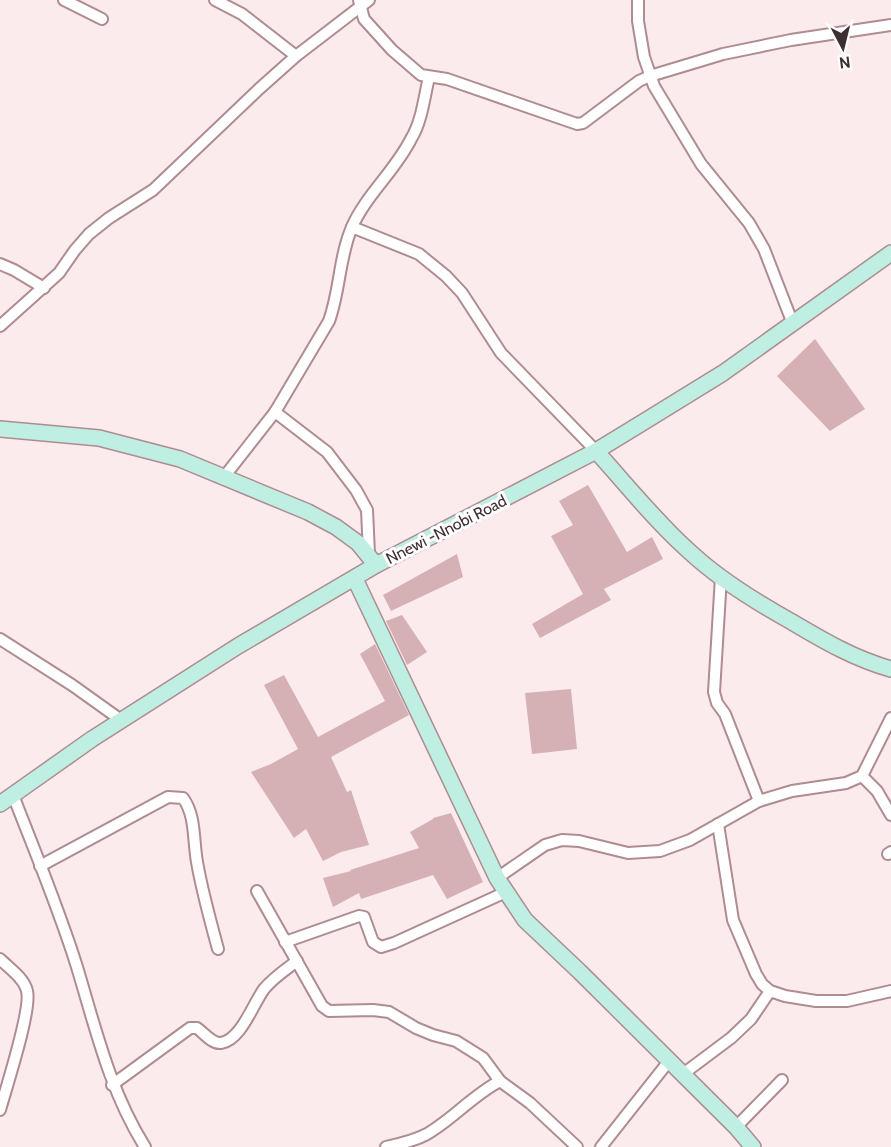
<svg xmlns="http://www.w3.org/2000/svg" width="891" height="1147" font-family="Cabin,sans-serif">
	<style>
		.building { fill: #d5b1b6 }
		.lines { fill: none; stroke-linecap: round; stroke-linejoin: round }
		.street-casing { stroke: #ae8c91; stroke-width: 14 }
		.secondary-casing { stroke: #ae8c91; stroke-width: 18 }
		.street { stroke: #fff; stroke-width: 10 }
		.secondary { stroke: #bfeee3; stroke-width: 15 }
		.labels { text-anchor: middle; stroke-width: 6; stroke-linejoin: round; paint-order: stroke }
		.street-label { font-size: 16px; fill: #3e3032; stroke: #fdfdfd }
	</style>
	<rect width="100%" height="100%" fill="#fbebed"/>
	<g class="building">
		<polygon points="815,339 865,409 830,431 777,376"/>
		<polygon points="588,485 627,552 652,537 663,559 604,589 611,600 540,638 532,624 583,594 551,536 573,525 559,501"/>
		<polygon points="457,554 463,577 391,611 383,595"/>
		<polygon points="402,615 427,652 407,665 386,621"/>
		<polygon points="375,644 409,715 331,757 347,792 351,790 369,845 341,852 323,861 306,829 294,838 251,772 271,764 298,749 264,685 284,675 318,737 385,701 360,654"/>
		<polygon points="571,689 577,749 532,754 525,693"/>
		<polygon points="451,813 483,882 447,899 433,875 361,899 359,893 333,907 323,878 351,871 350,870 419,848 410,832 433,819 433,818"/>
	</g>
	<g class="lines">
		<defs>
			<g id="street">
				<polyline points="64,0 102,19"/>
				<polyline points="215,0 242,14 296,56"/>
				<polyline points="359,0 364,19 392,50 421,75 447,79 577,124 583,123 639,81 650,76 723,54 791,40 891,25"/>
				<polyline points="638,0 638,21 644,57 654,86 701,164 749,223 764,249 793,324"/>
				<polyline points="352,227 419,254 446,276 462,293 501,353 596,451"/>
				<polyline points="0,264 14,270 44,288"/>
				<polyline points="0,326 59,273 75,250 89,234 109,218 153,190 259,89 296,56 369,0"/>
				<polyline points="275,412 327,452 356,490 367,510 369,554"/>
				<path d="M224,477L275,412L329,321C340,291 339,257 352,227C366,195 395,171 411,139C422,121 424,98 429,77"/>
				<polyline points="721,577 714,692 717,703 725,714 759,801"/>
				<polyline points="0,639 72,685 121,720"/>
				<polyline points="862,776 877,791 891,815"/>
				<path d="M13,795C35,852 59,909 77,967C96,1030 110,1091 145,1147"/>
				<polyline points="718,824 733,920 756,974 762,984 770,991 785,996 816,1001 847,1001 891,991"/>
				<polyline points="888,854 891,852"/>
				<path d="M40,866L168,797L183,798C196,816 193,840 197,862C202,891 210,920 218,949"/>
				<polyline points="497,878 545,845 562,840 579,841 628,853 660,851 690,840 759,801 792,791 846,783 862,776 891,718"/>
				<polyline points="257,891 322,1006 329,1011 373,1010 389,1012 416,1028 433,1035 456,1041 483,1058 500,1081 530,1103 577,1147"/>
				<polyline points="285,942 359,916 364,917 373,942 381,947 394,943 506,892"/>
				<path d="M0,959C9,968 24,978 27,991C32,1009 6,1088 0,1110"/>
				<polyline points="683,1074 731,1038 751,1019 770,991"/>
				<path d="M112,1085L190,1028H197C204,1033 212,1044 221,1043C241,1040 253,1004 264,989C273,978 285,970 297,961"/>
				<polyline points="736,1127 782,1080"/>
				<path d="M386,1147C400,1144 414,1141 427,1134C453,1119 473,1095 500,1081"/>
				<polyline points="601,1147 669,1061"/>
			</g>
			<g id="secondary">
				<polyline points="0,429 99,438 180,459 308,512 336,527 358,543 376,565"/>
				<path d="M596,451C626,484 657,523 690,552C720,580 756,602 792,622C824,641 855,659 891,669"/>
				<polyline points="355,579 497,878 525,920 580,972 736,1127 753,1147"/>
				<polyline points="0,804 92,739 238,646 376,565 596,451 637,426 723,373 891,253"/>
			</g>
		</defs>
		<use href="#street" class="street-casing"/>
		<use href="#secondary" class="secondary-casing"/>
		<use href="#street" class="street"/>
		<use href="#secondary" class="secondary"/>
	</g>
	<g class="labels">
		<g class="street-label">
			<text transform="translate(446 529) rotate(-27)" y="6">Nnewi -Nnobi Road</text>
		</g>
	</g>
	<g transform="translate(843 48) rotate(173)" stroke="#fdfdfd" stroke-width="4.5" paint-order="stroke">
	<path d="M0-4.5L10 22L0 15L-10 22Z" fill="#3e3032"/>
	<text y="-9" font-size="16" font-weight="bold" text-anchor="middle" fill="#3e3032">N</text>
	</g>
</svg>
